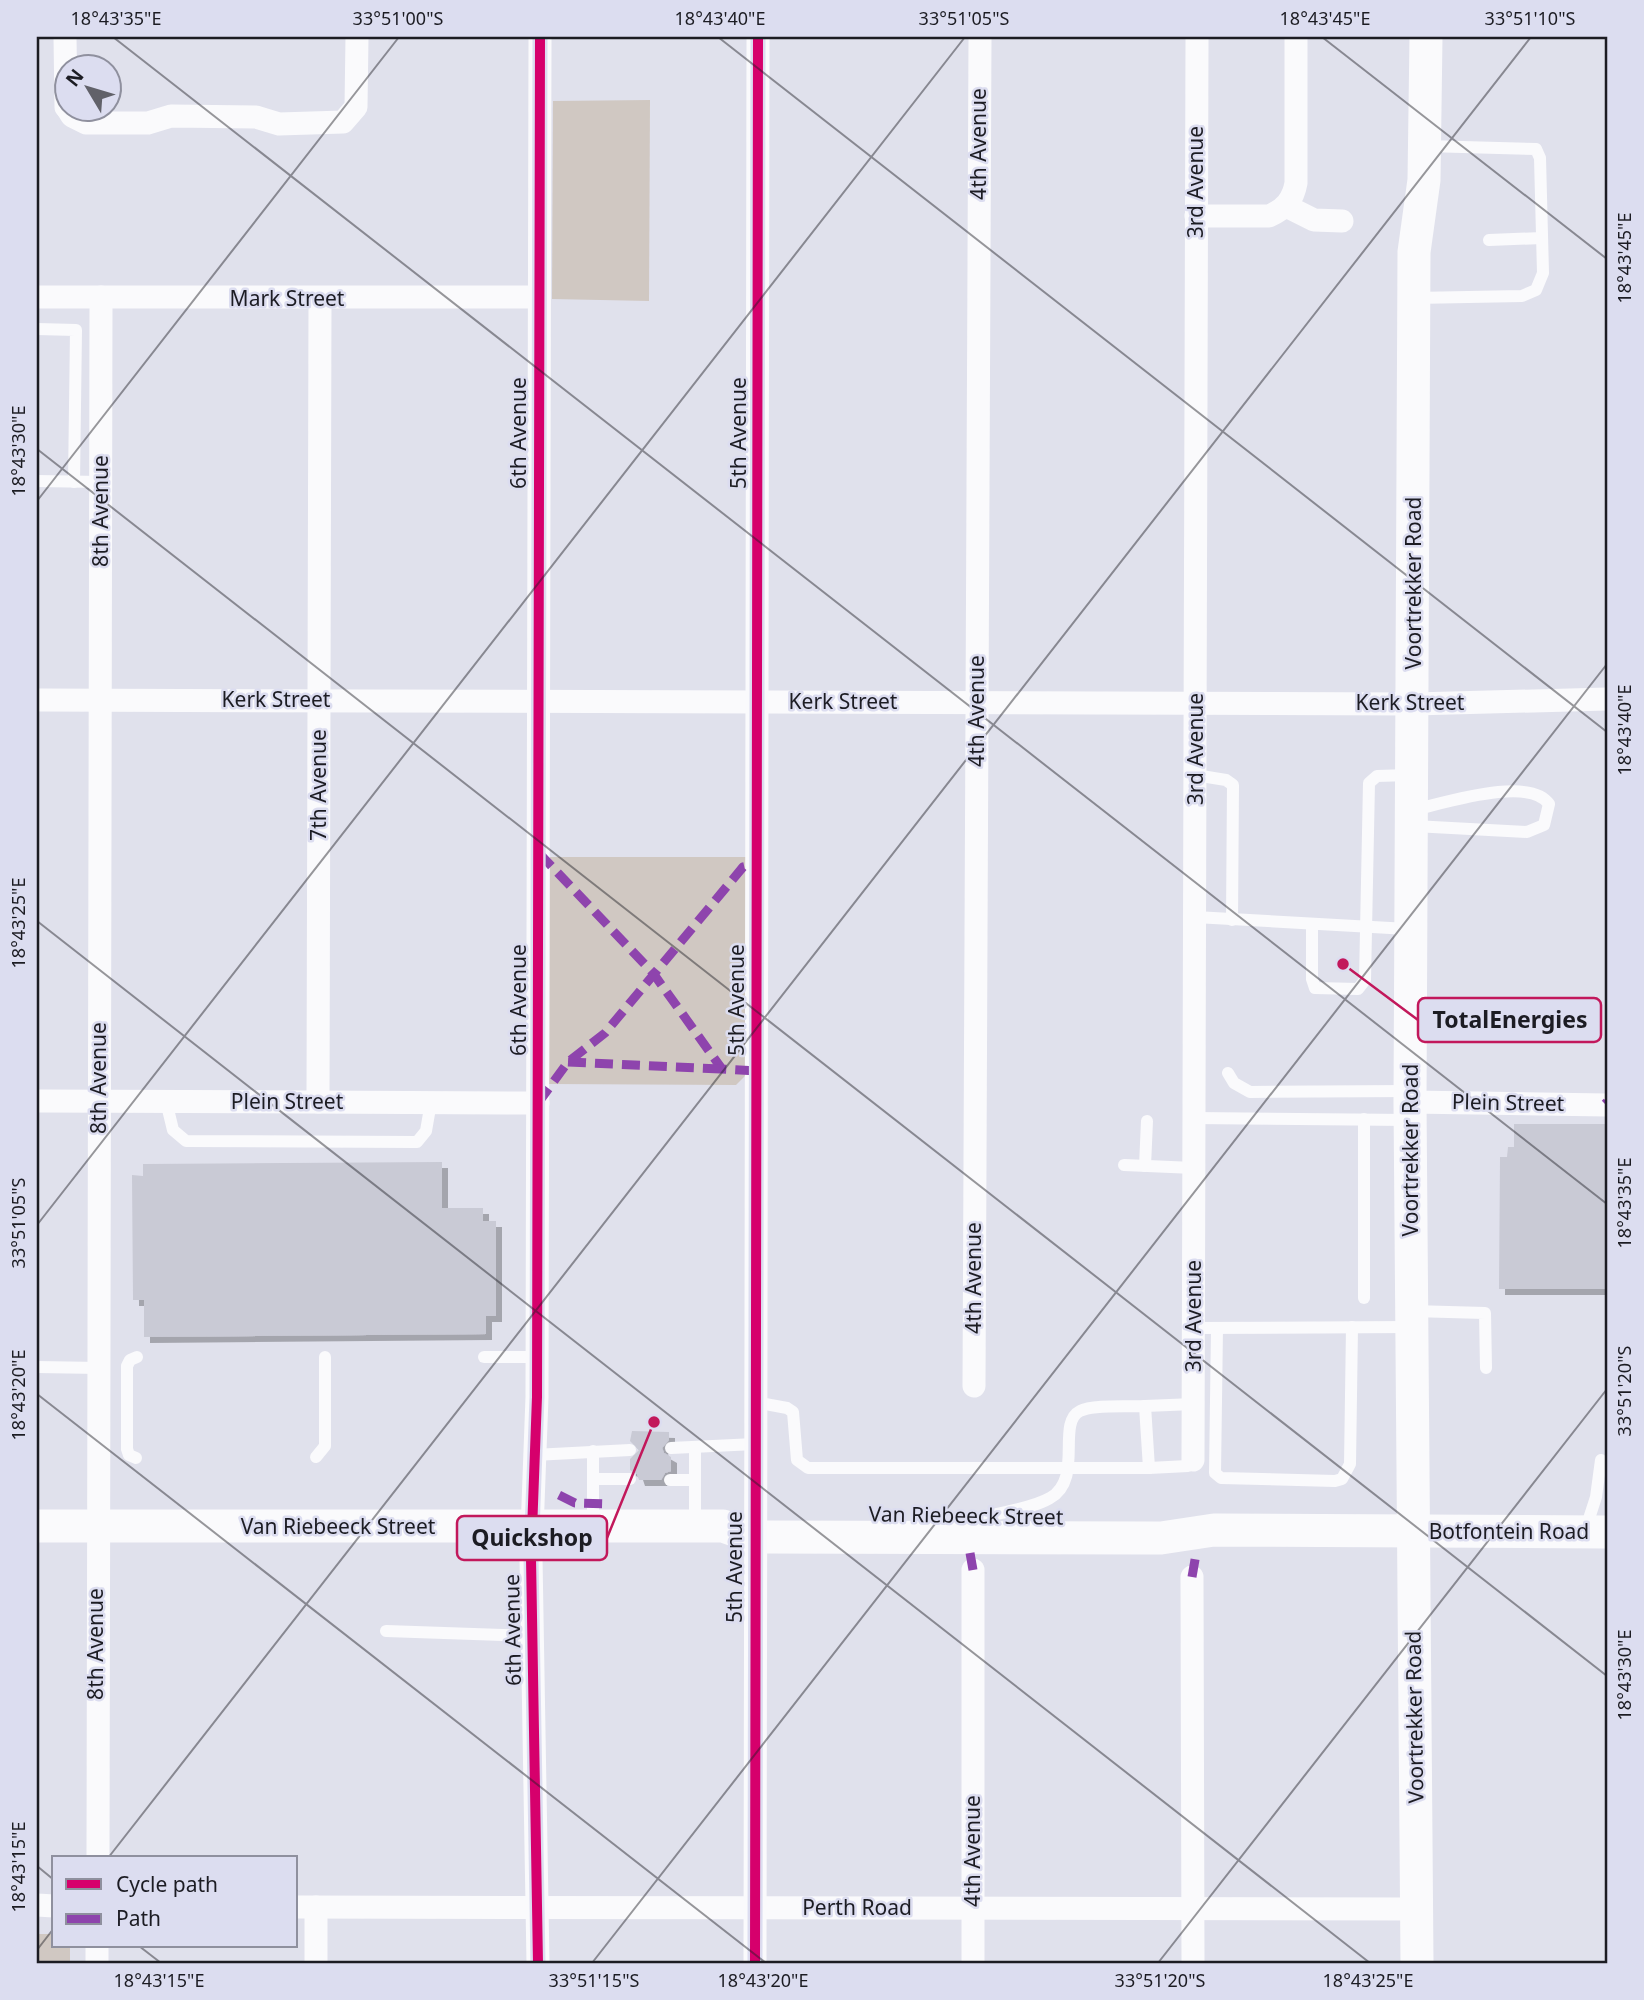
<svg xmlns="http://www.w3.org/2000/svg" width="1644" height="2000" font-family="'Noto Sans',sans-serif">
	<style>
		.green { fill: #d0c8c2 }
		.building { fill: #c9cad5; filter: url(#shadow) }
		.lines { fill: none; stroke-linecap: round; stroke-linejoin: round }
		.lane { stroke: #fafafc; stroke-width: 12 }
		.street { stroke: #fafafc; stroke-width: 23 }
		.secondary { stroke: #fafafc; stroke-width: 33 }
		.quiet { stroke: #8e44ad; stroke-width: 9; stroke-dasharray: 18 9; stroke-linecap: butt }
		.cycleway-casing { stroke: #dcddf0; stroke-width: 15 }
		.cycleway { stroke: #d6006c; stroke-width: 10 }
		.ticks { fill: none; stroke: #1c1c23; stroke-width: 2; stroke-opacity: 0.45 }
		.labels { text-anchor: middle; stroke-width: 5; stroke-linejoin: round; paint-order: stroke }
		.street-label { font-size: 21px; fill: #1c1c23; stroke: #dcddf0 }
		.leader { fill: none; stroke: #c2185b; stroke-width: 2.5 }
		.callout-dot { fill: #c2185b; stroke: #dcddf0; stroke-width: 2.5 }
		.callout { fill: #dcddf0; stroke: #c2185b; stroke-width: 2.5 }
		.callout-label { font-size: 23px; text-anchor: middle; font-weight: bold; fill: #1c1c23 }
		.neatline { fill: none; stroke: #1c1c23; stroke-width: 2.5 }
		.ticks-label { font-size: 18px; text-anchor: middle; fill: #1c1c23 }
	</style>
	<defs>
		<filter id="shadow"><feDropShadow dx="6" dy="6" stdDeviation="0" flood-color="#0004"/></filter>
	</defs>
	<rect width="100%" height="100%" fill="#e0e1ec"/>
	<g class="green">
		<polygon points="650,100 649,301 552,299 553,101"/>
		<polygon points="550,857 746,857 745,1076 736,1085 549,1084"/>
		<polygon points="37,1934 54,1934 54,1946 70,1946 70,1963 37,1963"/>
	</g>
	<g class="building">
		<polygon points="1514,1124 1607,1124 1607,1289 1499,1289 1500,1157 1507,1157 1508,1147 1514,1147"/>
		<polygon points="442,1162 442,1208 483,1208 483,1221 496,1221 496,1316 486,1316 486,1334 144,1337 144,1300 133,1300 132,1175 143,1176 143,1164"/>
		<polygon points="632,1431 669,1432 669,1440 662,1448 664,1453 671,1457 671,1471 665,1473 661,1480 639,1480 637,1474 630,1470 630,1459 639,1450 630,1441"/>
	</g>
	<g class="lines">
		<g class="lane">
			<polyline points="1489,240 1542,238"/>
			<polyline points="1414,298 1522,296 1536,290 1543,273 1540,158 1536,149 1426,146"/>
			<polyline points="37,329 76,330 74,482"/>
			<polyline points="37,481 101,482"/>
			<polyline points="1195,775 1226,780 1233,785 1232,920"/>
			<path d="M1413,810C1442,804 1529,775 1549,804L1544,825L1527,832L1414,826"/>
			<polyline points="1195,917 1408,929"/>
			<polyline points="1312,924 1312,979 1315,988 1358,989 1365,980 1369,783 1377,776 1409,775"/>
			<polyline points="1228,1073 1234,1083 1250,1092 1409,1091"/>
			<polyline points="166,1101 173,1130 186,1141 417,1142 426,1131 431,1102"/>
			<polyline points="1194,1118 1408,1120"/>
			<polyline points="1124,1165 1194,1168"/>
			<polyline points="1145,1166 1147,1121"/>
			<polyline points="1364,1298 1364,1119"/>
			<polyline points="1412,1311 1485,1313 1486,1368"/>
			<polyline points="1194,1328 1410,1327"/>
			<polyline points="1217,1328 1215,1473 1221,1478 1335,1481 1342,1479 1350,1464 1352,1327"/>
			<polyline points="484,1357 537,1357"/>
			<polyline points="37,1367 100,1368"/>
			<polyline points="755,1402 787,1408 793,1412 797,1460 808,1468 1149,1468 1188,1466 1193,1460"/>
			<polyline points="1145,1406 1194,1404"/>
			<polyline points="671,1448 755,1444"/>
			<polyline points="534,1455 630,1450"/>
			<polyline points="316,1457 325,1446 325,1357"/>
			<polyline points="136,1458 129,1455 127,1449 127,1366 130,1360 137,1357"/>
			<polyline points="594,1479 630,1479"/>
			<polyline points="670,1480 695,1480"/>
			<path d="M988,1516C1007,1511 1033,1508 1050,1498C1084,1479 1056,1423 1080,1411C1093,1404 1130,1407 1145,1406L1149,1468"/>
			<polyline points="695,1523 695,1447"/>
			<polyline points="593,1526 593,1451"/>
			<polyline points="1585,1531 1596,1497 1601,1460"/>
			<polyline points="386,1631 533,1636"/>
		</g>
		<g class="street">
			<polyline points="65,37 66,107"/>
			<polyline points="67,108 72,116 86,123 148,123 171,116 256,117 279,124 343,122 356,107 357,37"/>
			<polyline points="1286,206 1314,220 1342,221"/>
			<path d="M1196,216H1269C1285,209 1293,200 1296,183V37"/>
			<polyline points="37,297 538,297"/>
			<polyline points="37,700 1414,704 1607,699"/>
			<polyline points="37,1101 538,1103"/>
			<polyline points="318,1102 320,299"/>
			<polyline points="1410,1102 1607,1105"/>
			<polyline points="974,1386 980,37"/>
			<polyline points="1193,1460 1197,37"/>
			<polyline points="1192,1577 1193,1963"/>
			<polyline points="98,1858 101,297"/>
			<polyline points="37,1905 54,1906"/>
			<polyline points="296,1907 1418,1909"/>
			<polyline points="97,1963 97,1946"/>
			<polyline points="316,1963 316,1907"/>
			<polyline points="538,1963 531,1558 537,1397 540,37"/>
			<polyline points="755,1963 758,37"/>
			<polyline points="973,1963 973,1570"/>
		</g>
		<g class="secondary">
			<polyline points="37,1526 723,1526 754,1537 1161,1538 1214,1530 1607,1532"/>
			<polyline points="1417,1963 1410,1102 1414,252 1424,180 1426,37"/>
		</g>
		<g class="quiet">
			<polyline points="539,853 653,973 722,1069 756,1071"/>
			<polyline points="568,1062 722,1069"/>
			<polyline points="538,1103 568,1062 605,1033 743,867 757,864"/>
			<polyline points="1605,1104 1607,1102"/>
			<polyline points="559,1495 575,1503 609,1504"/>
			<polyline points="970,1553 973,1570"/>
			<polyline points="1192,1577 1196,1554"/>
		</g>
		<defs>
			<g id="cycleway">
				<polyline points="538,1963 531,1558 537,1397 540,37"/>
				<polyline points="755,1963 758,37"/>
			</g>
		</defs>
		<use href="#cycleway" class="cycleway-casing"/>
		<use href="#cycleway" class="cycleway"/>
	</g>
	<path class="ticks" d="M113,37L1607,1204M718,37L1607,732M1322,37L1607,259M37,449L1607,1676M37,501L399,37M37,921L1370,1963M37,1225L965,37M37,1394L766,1963M108,1858L1531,37M37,1866L54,1880M139,1946L161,1963M37,1950L54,1928M592,1963L1607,664M1158,1963L1607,1389"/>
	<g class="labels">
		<g class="street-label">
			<text transform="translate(979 144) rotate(-90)" y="7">4th Avenue</text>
			<text transform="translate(1196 182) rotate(-90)" y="7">3rd Avenue</text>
			<text x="287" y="306">Mark Street</text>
			<text transform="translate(519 433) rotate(-90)" y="7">6th Avenue</text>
			<text transform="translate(739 433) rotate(-90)" y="7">5th Avenue</text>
			<text transform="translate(101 511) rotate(-90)" y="7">8th Avenue</text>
			<text transform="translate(1414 583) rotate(-90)" y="7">Voortrekker Road</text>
			<text x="276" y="707">Kerk Street</text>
			<text x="843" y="709">Kerk Street</text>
			<text x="1410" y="710">Kerk Street</text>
			<text transform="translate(977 711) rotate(-90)" y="7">4th Avenue</text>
			<text transform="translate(1196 749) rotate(-90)" y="7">3rd Avenue</text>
			<text transform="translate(319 785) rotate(-90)" y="7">7th Avenue</text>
			<text transform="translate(519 1000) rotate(-90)" y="7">6th Avenue</text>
			<text transform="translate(737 1000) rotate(-90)" y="7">5th Avenue</text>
			<text transform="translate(99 1078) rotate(-90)" y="7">8th Avenue</text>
			<text x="287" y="1109">Plein Street</text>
			<text transform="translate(1508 1103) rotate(1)" y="7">Plein Street</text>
			<text transform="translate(1411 1150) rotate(-90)" y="7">Voortrekker Road</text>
			<text transform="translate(974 1278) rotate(-90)" y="7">4th Avenue</text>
			<text transform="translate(1194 1316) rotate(-90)" y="7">3rd Avenue</text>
			<text transform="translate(966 1516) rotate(1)" y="7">Van Riebeeck Street</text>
			<text x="338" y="1534">Van Riebeeck Street</text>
			<text x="1509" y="1539">Botfontein Road</text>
			<text transform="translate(735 1567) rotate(-90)" y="7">5th Avenue</text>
			<text transform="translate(513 1630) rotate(-91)" y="7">6th Avenue</text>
			<text transform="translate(96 1644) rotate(-90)" y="7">8th Avenue</text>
			<text transform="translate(1415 1717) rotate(-91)" y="7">Voortrekker Road</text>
			<text transform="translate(973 1851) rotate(-90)" y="7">4th Avenue</text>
			<text x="857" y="1915">Perth Road</text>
		</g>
	</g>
	<path class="leader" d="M1343 964L1418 1020M654 1422L607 1538"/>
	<g class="callout-dot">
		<circle cx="1343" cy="964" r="7"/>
		<circle cx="654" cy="1422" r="7"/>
	</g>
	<g class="callout">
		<rect x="1418" y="998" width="183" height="44" rx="7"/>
		<rect x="457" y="1516" width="150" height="44" rx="7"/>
	</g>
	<g class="callout-label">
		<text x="1510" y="1028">TotalEnergies</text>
		<text x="532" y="1546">Quickshop</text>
	</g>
	<rect width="1644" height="2000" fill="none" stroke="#dcddf0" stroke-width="77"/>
	<rect x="52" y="1856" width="245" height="91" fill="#dcddf0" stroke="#8f909e" stroke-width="2"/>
	<rect x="66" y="1879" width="35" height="10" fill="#d6006c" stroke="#8f909e" stroke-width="2"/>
	<text x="116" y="1892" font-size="21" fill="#1c1c23">Cycle path</text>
	<rect x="66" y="1914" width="35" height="10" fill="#8e44ad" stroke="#8f909e" stroke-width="2"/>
	<text x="116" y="1926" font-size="21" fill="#1c1c23">Path</text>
	<g transform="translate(88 88) rotate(308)"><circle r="33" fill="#dcddf0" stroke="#8f909e" stroke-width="2"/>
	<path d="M0-5L12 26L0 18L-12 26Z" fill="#616169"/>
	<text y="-10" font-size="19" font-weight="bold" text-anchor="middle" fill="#1c1c23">N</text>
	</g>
	<rect x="38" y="38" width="1568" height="1924" class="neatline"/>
	<g class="ticks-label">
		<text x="116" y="25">18°43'35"E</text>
		<text x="398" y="25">33°51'00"S</text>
		<text x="720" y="25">18°43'40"E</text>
		<text x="964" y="25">33°51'05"S</text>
		<text x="1325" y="25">18°43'45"E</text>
		<text x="1530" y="25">33°51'10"S</text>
		<text transform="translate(1625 258) rotate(-90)" y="6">18°43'45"E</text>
		<text transform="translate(19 451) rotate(-90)" y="6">18°43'30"E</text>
		<text transform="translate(1625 730) rotate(-90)" y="6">18°43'40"E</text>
		<text transform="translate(19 923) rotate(-90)" y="6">18°43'25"E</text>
		<text transform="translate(1625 1203) rotate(-90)" y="6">18°43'35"E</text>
		<text transform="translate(19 1223) rotate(-90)" y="6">33°51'05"S</text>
		<text transform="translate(1625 1391) rotate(-90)" y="6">33°51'20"S</text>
		<text transform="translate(19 1395) rotate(-90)" y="6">18°43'20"E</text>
		<text transform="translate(1625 1675) rotate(-90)" y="6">18°43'30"E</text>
		<text transform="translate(19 1867) rotate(-90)" y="6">18°43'15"E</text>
		<text x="159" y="1987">18°43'15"E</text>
		<text x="594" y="1987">33°51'15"S</text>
		<text x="763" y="1987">18°43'20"E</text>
		<text x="1160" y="1987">33°51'20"S</text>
		<text x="1368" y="1987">18°43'25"E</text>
	</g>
</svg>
